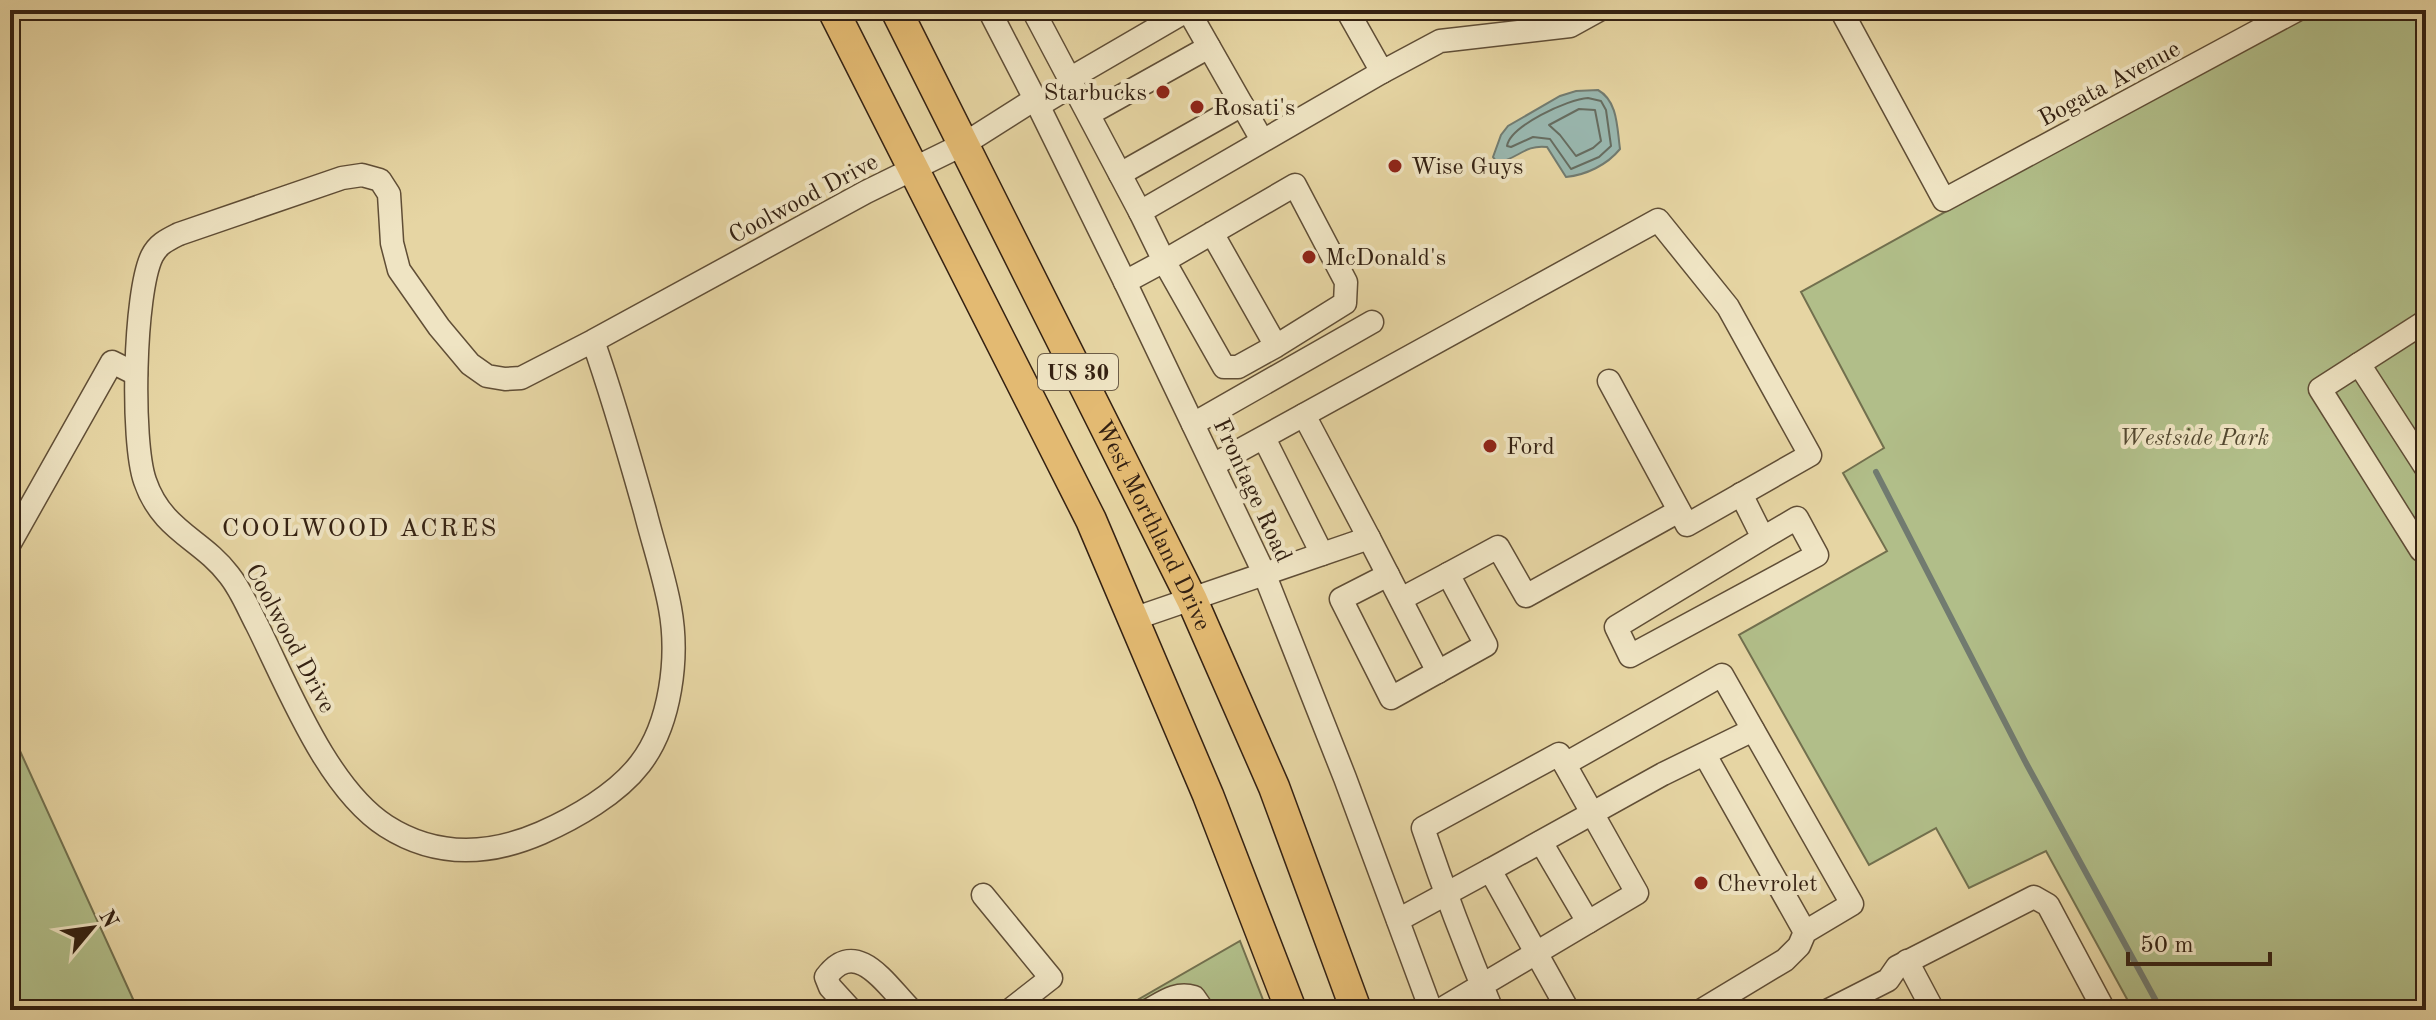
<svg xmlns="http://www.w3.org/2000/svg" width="2436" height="1020" font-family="'Old Standard TT',serif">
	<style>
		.green { fill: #b1be89; stroke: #72704e; stroke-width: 2 }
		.water { fill: #99b7af; stroke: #717b70; stroke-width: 2 }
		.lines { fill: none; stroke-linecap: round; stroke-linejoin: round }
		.shore { stroke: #666c60; stroke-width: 2 }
		.stream { stroke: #717b70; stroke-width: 6 }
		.minor-casing { stroke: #604e36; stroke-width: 25 }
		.highway-casing { stroke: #342112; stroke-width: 33 }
		.minor { stroke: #efe4c3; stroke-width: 22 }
		.highway { stroke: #e3ba72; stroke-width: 30 }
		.poi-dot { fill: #8f2418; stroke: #efe4c3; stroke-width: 3 }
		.labels { text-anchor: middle; stroke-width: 8; stroke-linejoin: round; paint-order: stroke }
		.shield { fill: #efe4c3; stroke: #6c5c47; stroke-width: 2 }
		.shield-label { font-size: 22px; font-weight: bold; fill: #342112 }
		.street-label { font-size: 24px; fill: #342112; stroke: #efe4c3 }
		.poi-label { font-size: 24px; fill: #342112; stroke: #efe4c3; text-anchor: start }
		.park-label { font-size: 24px; font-style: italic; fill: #534830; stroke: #efe4c3 }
		.neighbourhood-label { font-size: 26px; letter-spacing: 2px; fill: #342112; stroke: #efe4c3 }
	</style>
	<rect width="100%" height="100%" fill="#e6d5a3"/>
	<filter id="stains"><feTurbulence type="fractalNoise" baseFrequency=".0025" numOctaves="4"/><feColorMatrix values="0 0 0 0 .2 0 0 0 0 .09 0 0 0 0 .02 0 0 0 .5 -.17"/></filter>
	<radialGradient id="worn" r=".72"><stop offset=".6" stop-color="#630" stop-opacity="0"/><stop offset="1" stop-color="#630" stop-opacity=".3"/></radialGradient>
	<g class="green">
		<polygon points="2309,10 2426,10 2426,1010 2133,1010 2046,851 1969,888 1936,828 1869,865 1739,635 1887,551 1843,473 1884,448 1801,292"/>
		<polygon points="10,729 138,1010 10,1010"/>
		<polygon points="1240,941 1267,1010 1212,1010 1168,990 1135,1010 1120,1010"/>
	</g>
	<path class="water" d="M1598,90C1618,101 1617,128 1620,149C1607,165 1586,175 1566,177L1547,147C1524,144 1516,161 1497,162L1493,157L1501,135L1508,126L1560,96L1576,91Z"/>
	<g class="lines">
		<g class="shore">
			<path d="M1588,98L1601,101L1606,110L1611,146L1599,157L1571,169L1550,139L1533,137L1511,147L1507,146C1510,126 1568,99 1588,98Z"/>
			<polygon points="1579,109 1595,110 1601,141 1593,148 1576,156 1560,135 1549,125"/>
		</g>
		<polyline class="stream" points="1876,472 2026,763 2161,1010"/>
		<defs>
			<g id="minor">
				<polyline points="989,10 1035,99 1125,282 1264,573 1345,778 1431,1010"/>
				<polyline points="1033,10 1140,212"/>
				<polyline points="1347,10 1382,72 1440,41 1570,26 1599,10"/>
				<polyline points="1841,10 1944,200 2297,10"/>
				<polyline points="1035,99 1046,101 1066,89 1071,78 1188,10 1262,140"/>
				<polyline points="1089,114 1209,47"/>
				<polyline points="1120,174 1242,105"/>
				<polyline points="1212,233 1276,346 1238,367 1224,367 1164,261 1295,185 1346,282 1345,303 1276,346"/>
				<polyline points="1125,282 1164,261 1140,212 1382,72"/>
				<polyline points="2426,321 2320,389 2421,550 2426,547"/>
				<path d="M593,341C613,397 629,454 645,511C653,543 664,575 670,608C679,657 671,724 640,764C617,794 575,818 541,833C488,856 436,858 386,826C327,788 288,687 257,625C248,608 241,590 229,575C202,539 162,531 145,481C131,441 134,293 152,256C158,244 167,240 179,234L342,178L362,175L380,180L389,194L392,243L399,270L439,327L470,364L487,376L505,379L521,378L593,341L866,192L964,144L1035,99"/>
				<polyline points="2359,364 2426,468"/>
				<polyline points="1193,424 1372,322"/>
				<polyline points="1264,438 1322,554"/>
				<polyline points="1213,465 1658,220 1728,307 1810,455 1687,525 1609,381"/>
				<polyline points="1741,494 1763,538 1797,518 1817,555 1630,656 1616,627 1763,538"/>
				<polyline points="1369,538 1438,672"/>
				<polyline points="10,543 112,362 136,374"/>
				<polyline points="1388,575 1341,599 1391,698 1486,645 1448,574 1498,547 1526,596 1679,511"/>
				<polyline points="1401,599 1448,574"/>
				<polyline points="1133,619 1369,538 1304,415"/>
				<polyline points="1705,755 1805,932"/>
				<polyline points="1565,764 1722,675 1852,904 1805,932 1799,946 1785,960 1702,1010"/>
				<polyline points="1541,842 1588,922"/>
				<polyline points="1490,870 1663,774 1753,730"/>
				<polyline points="983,895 1051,978 1010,1010"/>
				<polyline points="1398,920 1490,870 1568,1010"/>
				<polyline points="1907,961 1933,1010"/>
				<path d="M851,1010L830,987L826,977C857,936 886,985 911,1010"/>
				<path d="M1149,1010C1165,1001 1176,992 1194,997L1203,1010"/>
				<path d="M1440,1010C1506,971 1571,932 1637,893L1559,754L1423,828C1444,890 1467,950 1492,1010"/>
				<polyline points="1829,1010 1888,980 1897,967 2034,897 2048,905 2104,1010"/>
			</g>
			<g id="highway">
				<polyline points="833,10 1091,520 1208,795 1291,1010"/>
				<path id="s1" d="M896,10L1192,600L1274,787L1356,1010"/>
			</g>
		</defs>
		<use href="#minor" class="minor-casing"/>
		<use href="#highway" class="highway-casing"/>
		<use href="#minor" class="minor"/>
		<use href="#highway" class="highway"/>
	</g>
	<g class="poi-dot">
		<circle cx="1163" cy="92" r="8"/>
		<circle cx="1197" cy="107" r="8"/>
		<circle cx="1395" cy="166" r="8"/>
		<circle cx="1309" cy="257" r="8"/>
		<circle cx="1490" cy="446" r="8"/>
		<circle cx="1701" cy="883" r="8"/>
	</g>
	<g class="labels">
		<rect class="shield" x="1038" y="354" width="80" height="36" rx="6"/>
		<g class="shield-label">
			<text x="1078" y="380">US 30</text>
		</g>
		<g class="street-label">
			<text transform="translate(2109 83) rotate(-28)" y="8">Bogata Avenue</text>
			<text transform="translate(803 198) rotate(-28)" y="8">Coolwood Drive</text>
			<text transform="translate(1253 490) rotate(65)" y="8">Frontage Road</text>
			<text dy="8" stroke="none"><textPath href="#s1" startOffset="576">West Morthland Drive</textPath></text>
			<text transform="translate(291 638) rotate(62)" y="8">Coolwood Drive</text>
		</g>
		<g class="poi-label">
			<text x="1147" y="100" text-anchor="end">Starbucks</text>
			<text x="1213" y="115">Rosati's</text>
			<text x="1411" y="174">Wise Guys</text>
			<text x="1325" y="265">McDonald's</text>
			<text x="1506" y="454">Ford</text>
			<text x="1717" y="891">Chevrolet</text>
		</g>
		<g class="park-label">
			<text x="2194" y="445">Westside Park</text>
		</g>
		<g class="neighbourhood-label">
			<text x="360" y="536">COOLWOOD ACRES</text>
		</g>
	</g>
	<rect width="2436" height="1020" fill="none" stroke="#e6d5a3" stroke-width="40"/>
	<rect x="12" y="12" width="2412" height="996" fill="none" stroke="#342112" stroke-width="4"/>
	<rect x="20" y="20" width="2396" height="980" fill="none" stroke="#342112" stroke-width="2"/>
	<g transform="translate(92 928) rotate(61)" stroke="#efe4c3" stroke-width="6" paint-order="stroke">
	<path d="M0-6L14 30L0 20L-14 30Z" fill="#342112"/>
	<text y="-12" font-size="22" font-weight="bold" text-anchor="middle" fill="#342112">N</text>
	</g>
	<path d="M2128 952v12h142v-12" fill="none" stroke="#342112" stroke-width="4"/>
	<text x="2140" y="952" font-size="24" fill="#342112" stroke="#efe4c3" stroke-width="6" paint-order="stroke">50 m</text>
	<rect width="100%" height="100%" filter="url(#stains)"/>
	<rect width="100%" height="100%" fill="url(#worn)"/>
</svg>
